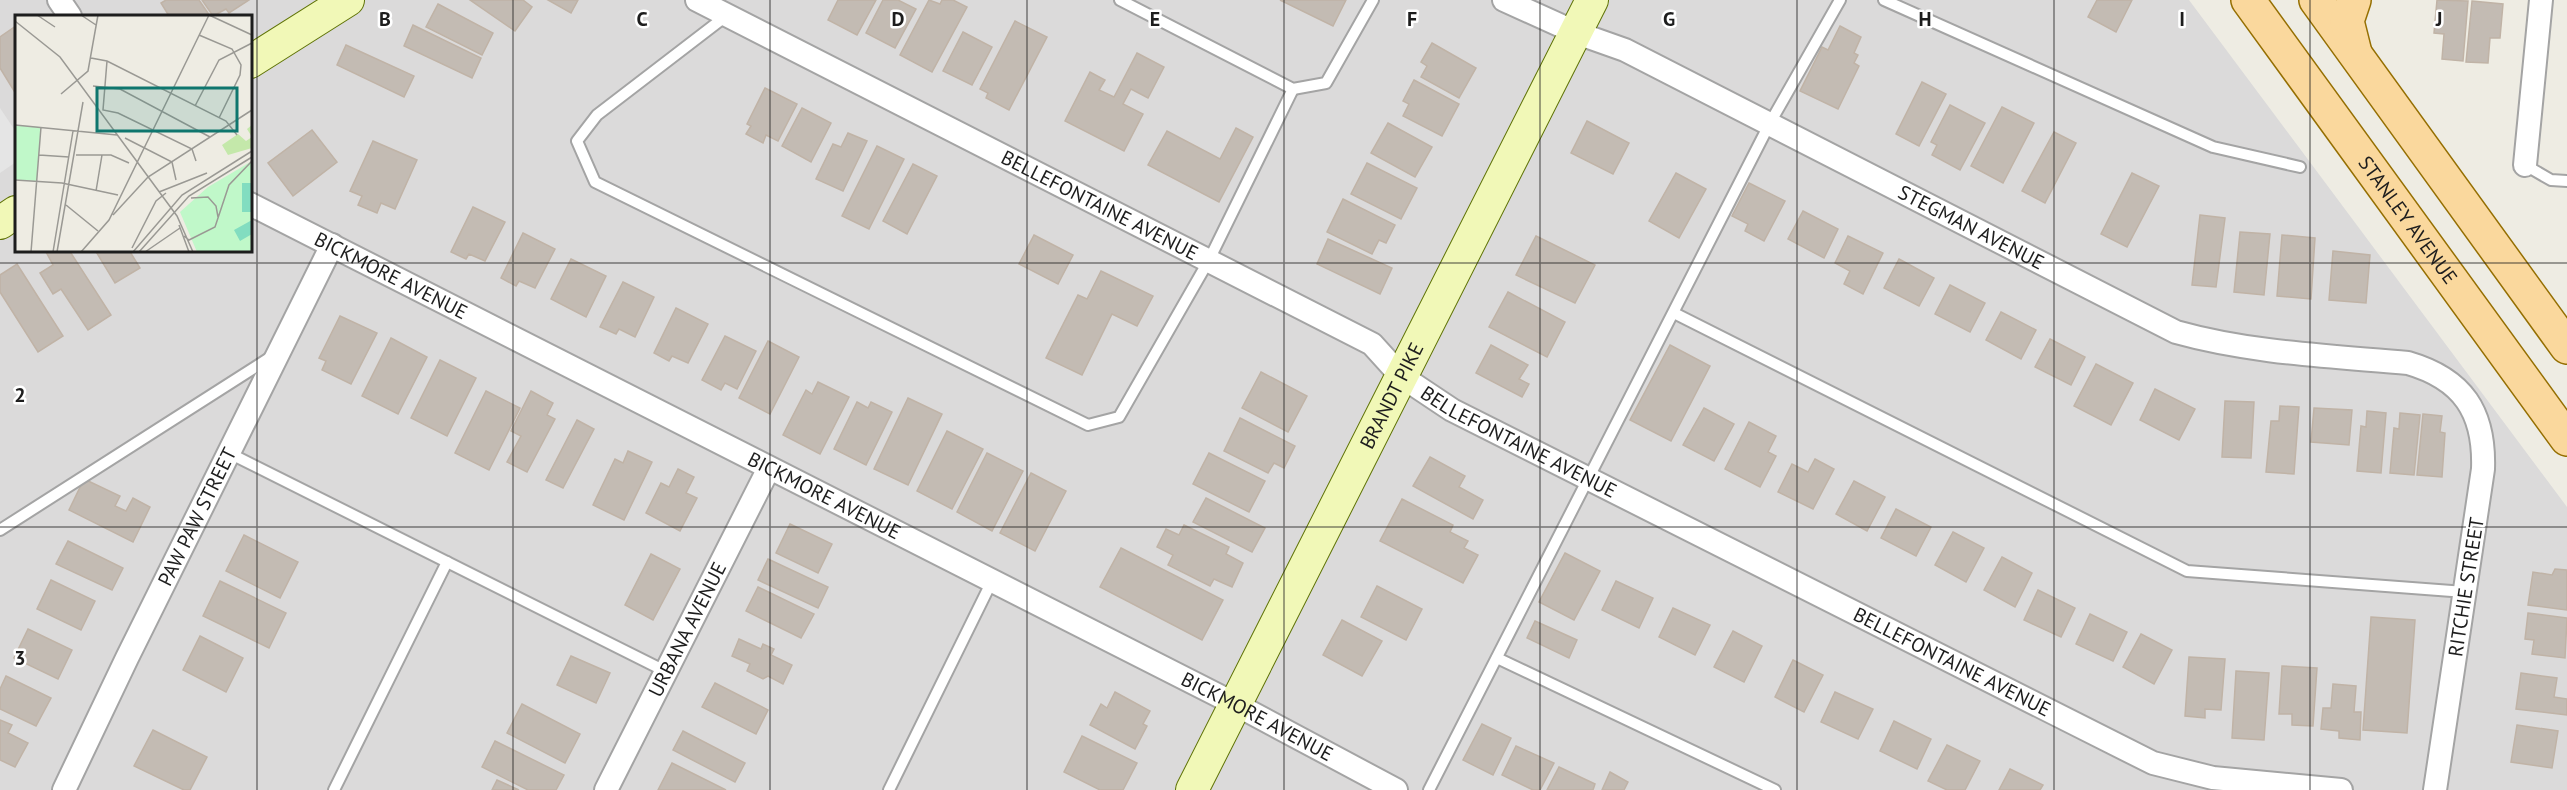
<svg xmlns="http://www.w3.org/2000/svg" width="2567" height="790" font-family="'PT Sans',sans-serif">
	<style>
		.residential { fill: #dbdada; fill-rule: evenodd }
		.parking { fill: #e5e5e5 }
		.building { fill: #c3bbb3; stroke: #c0b3a6; stroke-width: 1.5 }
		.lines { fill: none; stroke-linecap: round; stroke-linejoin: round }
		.lane-casing { stroke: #a4a4a4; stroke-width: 14 }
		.street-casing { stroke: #a4a4a4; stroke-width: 26 }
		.secondary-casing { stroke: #5f7306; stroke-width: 34 }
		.primary-casing { stroke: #956f02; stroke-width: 36 }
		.lane { stroke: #fff; stroke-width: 10 }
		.street { stroke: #fff; stroke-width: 22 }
		.secondary { stroke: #f1f8b7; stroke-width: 32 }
		.primary { stroke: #fad89d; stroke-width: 33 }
		.grid { fill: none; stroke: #1d1d1d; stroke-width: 1.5; stroke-opacity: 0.55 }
		.labels { text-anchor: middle; stroke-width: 5; stroke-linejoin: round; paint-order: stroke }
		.street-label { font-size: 20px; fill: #1d1d1d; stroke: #fff }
		.inset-road { fill: none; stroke: #9a9994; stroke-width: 1.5 }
		.view { fill: #0f766e; fill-opacity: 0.15; stroke: #0f766e; stroke-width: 3 }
		.inset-edge { fill: none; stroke: #1d1d1d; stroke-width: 3 }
		.grid-label { font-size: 20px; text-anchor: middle; font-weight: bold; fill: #1d1d1d; stroke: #fff; stroke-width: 5; stroke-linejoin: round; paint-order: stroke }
	</style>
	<rect width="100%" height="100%" fill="#eeece3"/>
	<path class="residential" d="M0,0H2189L2567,507V790H0ZM16,16H250V250H16Z"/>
	<polygon class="parking" points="0,108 16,132 16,162 0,173"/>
	<g class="building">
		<polygon points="166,0 199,0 210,16 169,16 161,3"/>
		<polygon points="202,0 249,0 229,13 226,9 213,16"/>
		<polygon points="470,0 523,0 532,7 515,31"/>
		<polygon points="548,0 578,0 571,13"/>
		<polygon points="838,0 876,0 857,35 828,20"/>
		<polygon points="883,0 898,0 916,9 895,48 866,33"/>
		<polygon points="929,0 940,4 942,0 953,0 967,7 932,72 900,55"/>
		<polygon points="1280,0 1346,0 1333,26"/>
		<polygon points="2097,0 2132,0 2116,32 2088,17"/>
		<polygon points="2437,0 2468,1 2463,61 2442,59 2444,34 2434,33"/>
		<polygon points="2472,1 2503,4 2500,38 2490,38 2488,63 2466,62"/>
		<polygon points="438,4 493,33 482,55 426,27"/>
		<polygon points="1015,21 1047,37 1009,110 986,98 988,93 980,89"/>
		<polygon points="413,25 481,58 472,78 404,46"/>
		<polygon points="16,26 16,94 0,68 0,37"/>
		<polygon points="1840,26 1861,37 1854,53 1858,55 1854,63 1859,66 1838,109 1800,91 1822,47 1828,50"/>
		<polygon points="963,32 992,47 972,85 943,71"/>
		<polygon points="1432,43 1476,68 1459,98 1421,77 1427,66 1421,62"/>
		<polygon points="346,45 414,76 404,97 337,65"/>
		<polygon points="1137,53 1164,67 1148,98 1131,89 1123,104 1143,114 1124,151 1065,121 1090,72 1105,80 1099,90 1114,97"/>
		<polygon points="1414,80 1459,104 1442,136 1403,116 1409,104 1403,101"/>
		<polygon points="1922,82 1946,94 1919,146 1896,134"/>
		<polygon points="765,88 797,104 778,141 766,135 763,143 746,134 751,126 747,124"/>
		<polygon points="1950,105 1985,123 1960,170 1932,155 1937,145 1931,142"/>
		<polygon points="2002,107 2034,123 2003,183 1971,166"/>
		<polygon points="802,108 831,123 811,162 782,146"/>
		<polygon points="1587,121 1629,143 1613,174 1571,153"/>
		<polygon points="1388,123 1432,147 1415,177 1371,153"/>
		<polygon points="1236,128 1253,137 1219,202 1148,165 1167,131 1220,159"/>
		<polygon points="312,130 337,162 293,196 268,163"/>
		<polygon points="2054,132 2076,143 2045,203 2022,191"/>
		<polygon points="848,133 867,141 843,191 816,179 833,144 841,147"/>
		<polygon points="373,141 417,160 395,209 381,203 377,213 358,205 362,196 350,191"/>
		<polygon points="877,146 904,159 869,229 842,216"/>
		<polygon points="1367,163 1417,188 1401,219 1351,194"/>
		<polygon points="913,164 937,176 907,234 883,221"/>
		<polygon points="1676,173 1706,189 1679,238 1649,221"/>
		<polygon points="2132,173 2159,186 2127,247 2101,234"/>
		<polygon points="1749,183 1785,201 1764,241 1745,231 1748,224 1732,216"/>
		<polygon points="1343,199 1395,225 1386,243 1379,240 1372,254 1327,232"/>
		<polygon points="473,207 505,222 485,261 469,254 466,259 451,252"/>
		<polygon points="1803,211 1838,229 1824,258 1788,239"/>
		<polygon points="2200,215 2225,218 2216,287 2192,285"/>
		<polygon points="2240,232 2270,234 2264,295 2234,292"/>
		<polygon points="523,233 555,249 535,288 519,281 516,286 501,278"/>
		<polygon points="1034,235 1073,255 1058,284 1019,264"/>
		<polygon points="2282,235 2315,238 2311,299 2277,296"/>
		<polygon points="1536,236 1595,265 1575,303 1516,275"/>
		<polygon points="1848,236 1883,253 1863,294 1844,284 1850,271 1835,263"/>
		<polygon points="1328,239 1392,268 1380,294 1317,264"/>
		<polygon points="45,250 69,250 111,315 88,330 61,289 53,294 40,273 53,265"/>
		<polygon points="95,250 129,250 140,268 115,283"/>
		<polygon points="2333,251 2370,255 2366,303 2329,300"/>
		<polygon points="571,259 606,276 586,317 551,299"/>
		<polygon points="1899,259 1934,278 1919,306 1884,288"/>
		<polygon points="17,264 63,336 38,352 0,292 0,275"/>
		<polygon points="1101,271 1153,296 1137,326 1112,314 1082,375 1046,358 1078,295 1087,299"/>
		<polygon points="623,282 654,297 635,337 619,329 616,334 600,327"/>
		<polygon points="1950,285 1985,303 1970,332 1935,314"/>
		<polygon points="1508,292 1565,322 1547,357 1489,327"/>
		<polygon points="676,308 708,324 688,363 672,356 669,361 654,353"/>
		<polygon points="2001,312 2036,330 2021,359 1986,340"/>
		<polygon points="340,316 377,333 351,384 322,370 326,361 319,358"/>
		<polygon points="725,336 756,351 737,389 725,383 721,390 702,380"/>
		<polygon points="391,338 427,357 398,414 362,396"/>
		<polygon points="2050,339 2085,357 2071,385 2035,367"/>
		<polygon points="768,341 799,357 770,414 739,398"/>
		<polygon points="1491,345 1528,365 1519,379 1529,384 1522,397 1476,373"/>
		<polygon points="1670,345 1710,366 1671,441 1630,420"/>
		<polygon points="440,360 476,378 447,436 411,418"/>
		<polygon points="2096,364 2133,383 2111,425 2074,406"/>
		<polygon points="1261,372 1307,396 1288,432 1242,408"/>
		<polygon points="818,382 849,397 820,454 783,435 806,390 812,394"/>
		<polygon points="2155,389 2195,409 2179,440 2140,420"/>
		<polygon points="486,391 520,408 489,470 455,453"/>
		<polygon points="531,391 553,403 547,415 555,419 527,472 507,462 521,436 511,431"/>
		<polygon points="908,398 942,414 908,485 874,469"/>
		<polygon points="2225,401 2254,402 2251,458 2222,457"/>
		<polygon points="857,402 868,408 871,402 892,412 866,465 834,449"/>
		<polygon points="2280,406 2299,407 2294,474 2266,472 2271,421 2279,421"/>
		<polygon points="1704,408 1734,424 1714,461 1683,445"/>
		<polygon points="2314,408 2352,410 2349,445 2311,442"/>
		<polygon points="2367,411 2386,413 2381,473 2357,471 2361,426 2366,427"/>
		<polygon points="2400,413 2420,415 2414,475 2390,473 2394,428 2399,429"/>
		<polygon points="2423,414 2442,416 2440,432 2445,433 2442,477 2417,475"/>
		<polygon points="1240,418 1295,446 1284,468 1274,463 1268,473 1224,451"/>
		<polygon points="577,420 594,429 563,488 546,480"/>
		<polygon points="1749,422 1776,436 1768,452 1776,456 1760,487 1725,469"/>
		<polygon points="947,431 983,449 952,509 917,491"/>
		<polygon points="628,451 652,462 624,520 593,505 615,459 623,463"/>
		<polygon points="987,453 1023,471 992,531 957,512"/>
		<polygon points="1209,453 1265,481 1249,512 1193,484"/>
		<polygon points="1430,457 1465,476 1459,487 1483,500 1473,519 1413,486"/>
		<polygon points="1815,459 1834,469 1813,509 1778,492 1792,464 1808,472"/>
		<polygon points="678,469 694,477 686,493 697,498 680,531 646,513 661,483 669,487"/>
		<polygon points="1031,473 1066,491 1035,551 1000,533"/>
		<polygon points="84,479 120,496 115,506 126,511 133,498 150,507 133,542 69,510"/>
		<polygon points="1854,481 1885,497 1867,531 1836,514"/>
		<polygon points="1206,498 1265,528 1252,552 1193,522"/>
		<polygon points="1402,499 1453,525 1450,532 1468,541 1464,548 1478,555 1463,583 1380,541"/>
		<polygon points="1896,509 1931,527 1916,556 1881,538"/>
		<polygon points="790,524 832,544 818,573 776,553"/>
		<polygon points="1184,525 1229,547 1226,554 1243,563 1232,587 1214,579 1210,586 1168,565 1173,555 1157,547 1166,529 1179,535"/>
		<polygon points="1953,532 1984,548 1966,582 1935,565"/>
		<polygon points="244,535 298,562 280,598 226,571"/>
		<polygon points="68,541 123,568 112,590 56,564"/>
		<polygon points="1121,548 1223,600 1202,640 1100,587"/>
		<polygon points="1565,553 1600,571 1574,620 1539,602"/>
		<polygon points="651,554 680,569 653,620 625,605"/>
		<polygon points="2002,557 2032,573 2015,607 1984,590"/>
		<polygon points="768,559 828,587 818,608 758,580"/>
		<polygon points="2555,569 2567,570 2567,610 2528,605 2533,572 2552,575"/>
		<polygon points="51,580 95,601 81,630 37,609"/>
		<polygon points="220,581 286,613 269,648 203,616"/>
		<polygon points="1616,581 1653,598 1639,628 1602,610"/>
		<polygon points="1377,586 1422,609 1406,640 1361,617"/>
		<polygon points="758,587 814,614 801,638 746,611"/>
		<polygon points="2038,590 2075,608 2061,637 2024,620"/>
		<polygon points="1673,608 1710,625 1695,655 1659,637"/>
		<polygon points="2528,613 2567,618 2565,658 2532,654 2534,640 2525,639"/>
		<polygon points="2090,614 2127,632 2113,661 2076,644"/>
		<polygon points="2371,617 2415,620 2407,733 2363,730"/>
		<polygon points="1342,620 1382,641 1362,676 1323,655"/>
		<polygon points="1535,621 1577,640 1569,658 1527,638"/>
		<polygon points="28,629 72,650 58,679 14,658"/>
		<polygon points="1733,631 1762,646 1744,682 1714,667"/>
		<polygon points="2141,634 2172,650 2154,684 2123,667"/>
		<polygon points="200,636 243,658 226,692 183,670"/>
		<polygon points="739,639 761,649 763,644 774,649 771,655 792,665 783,684 768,676 763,679 747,671 750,664 732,656"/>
		<polygon points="571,656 610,673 596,703 557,685"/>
		<polygon points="2189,657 2225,659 2221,710 2205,709 2205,718 2185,716"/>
		<polygon points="1793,660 1823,675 1804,712 1775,697"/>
		<polygon points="2282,666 2317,668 2313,726 2292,725 2292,714 2279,714"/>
		<polygon points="2236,671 2269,673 2264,740 2232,738"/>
		<polygon points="2521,673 2557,678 2554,697 2567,699 2567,715 2516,709"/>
		<polygon points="6,676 51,698 36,726 0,709 0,689"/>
		<polygon points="715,683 768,710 756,734 702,707"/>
		<polygon points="2333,684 2356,686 2354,712 2361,712 2360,740 2339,738 2339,731 2321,729 2323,708 2331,708"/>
		<polygon points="1115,692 1150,711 1143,724 1147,726 1135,749 1090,725 1101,704 1107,708"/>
		<polygon points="1835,692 1873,709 1858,739 1821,722"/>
		<polygon points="522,704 580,734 565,763 507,733"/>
		<polygon points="0,720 12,725 8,733 28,743 15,767 0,760"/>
		<polygon points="1894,721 1931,739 1917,769 1880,751"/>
		<polygon points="1482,724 1511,738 1493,775 1463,760"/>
		<polygon points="2517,725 2558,731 2552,768 2511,762"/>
		<polygon points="153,730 207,757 190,790 184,790 134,766"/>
		<polygon points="683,731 745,763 735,782 673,750"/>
		<polygon points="1082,736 1137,763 1123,790 1100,790 1064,772"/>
		<polygon points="495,741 564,775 556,790 528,790 482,767"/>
		<polygon points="1947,745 1980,761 1965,790 1947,790 1928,781"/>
		<polygon points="1516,746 1554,763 1540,790 1533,790 1502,775"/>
		<polygon points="672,763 726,790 658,790"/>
		<polygon points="1559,767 1595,784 1593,790 1547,790"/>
		<polygon points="2010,769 2043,785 2040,790 1999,790"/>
		<polygon points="1610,772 1628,782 1624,790 1602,790"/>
		<polygon points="497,780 519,790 492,790"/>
	</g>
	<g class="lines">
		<defs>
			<g id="lane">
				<polyline points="1120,0 1293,89 1326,83 1373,0"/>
				<polyline points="1884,0 2213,147 2300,167"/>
				<polyline points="726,16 597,115 577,141 595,182 1088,425 1119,417 1209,260 1293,89"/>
				<polyline points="2525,165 2551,180 2567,181"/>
				<polyline points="1674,313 2187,571 2465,592"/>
				<polyline points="229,453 667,672"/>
				<polyline points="0,530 271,357"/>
				<polyline points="1497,658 1775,790"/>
				<polyline points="334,790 447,562"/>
				<polyline points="889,790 992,581"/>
				<polyline points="1429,790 1770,123 1840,0"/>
			</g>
			<g id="street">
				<polyline points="59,0 70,16"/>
				<path id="s1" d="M697,0L1372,344L1401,376L1452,410L2153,763L2213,778L2341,790"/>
				<path id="s2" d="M1504,0L1577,33L1625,50L2176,332C2251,353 2330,356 2408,363C2463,379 2485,412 2483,469L2435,790"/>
				<polyline points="2525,165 2541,0"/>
				<path id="s3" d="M250,204L1235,704L1396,790"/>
				<path id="s4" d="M64,790L127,658L332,245"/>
				<path id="s5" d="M606,790L769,468"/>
			</g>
			<g id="secondary">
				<polyline points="250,62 348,0"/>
				<polyline points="0,223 16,212"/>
				<path id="s6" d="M1192,790L1592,0"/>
			</g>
			<g id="primary">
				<path id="s7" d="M2248,0L2567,439"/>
				<polyline points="2316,0 2567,347"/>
				<polyline points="2354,0 2347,21 2355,53"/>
			</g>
		</defs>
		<use href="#lane" class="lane-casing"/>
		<use href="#street" class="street-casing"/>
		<use href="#secondary" class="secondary-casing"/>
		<use href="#primary" class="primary-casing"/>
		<use href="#lane" class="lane"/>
		<use href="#street" class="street"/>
		<use href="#secondary" class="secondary"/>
		<use href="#primary" class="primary"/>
	</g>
	<path class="grid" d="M257,0V790M513,0V790M770,0V790M1027,0V790M1284,0V790M1540,0V790M1797,0V790M2054,0V790M2310,0V790M0,263H2567M0,527H2567"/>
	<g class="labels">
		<g class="street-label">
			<text dy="7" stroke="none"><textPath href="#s1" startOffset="452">BELLEFONTAINE AVENUE</textPath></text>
			<text dy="7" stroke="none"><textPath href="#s7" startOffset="272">STANLEY AVENUE</textPath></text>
			<text dy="7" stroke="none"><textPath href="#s2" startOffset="520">STEGMAN AVENUE</textPath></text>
			<text dy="7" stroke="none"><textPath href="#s3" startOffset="158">BICKMORE AVENUE</textPath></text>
			<text dy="7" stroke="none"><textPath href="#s6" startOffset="442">BRANDT PIKE</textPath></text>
			<text dy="7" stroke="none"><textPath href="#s1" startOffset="936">BELLEFONTAINE AVENUE</textPath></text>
			<text dy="7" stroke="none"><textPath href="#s3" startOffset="644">BICKMORE AVENUE</textPath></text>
			<text dy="7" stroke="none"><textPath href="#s4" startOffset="304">PAW PAW STREET</textPath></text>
			<text transform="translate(2466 587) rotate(-81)" y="7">RITCHIE STREET</text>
			<text dy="7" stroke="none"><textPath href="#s5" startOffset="180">URBANA AVENUE</textPath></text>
			<text dy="7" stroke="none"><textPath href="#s1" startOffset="1422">BELLEFONTAINE AVENUE</textPath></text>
			<text dy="7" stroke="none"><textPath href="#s3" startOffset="1130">BICKMORE AVENUE</textPath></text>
		</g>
	</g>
	<g transform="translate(15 15)">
		<rect width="237" height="237" fill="#eeece3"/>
		<path d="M237,110V133L213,140L207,130L223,119L231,126L237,122L232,114Z" fill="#c4e8aa"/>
		<path d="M0,110L26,112L22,166L0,165ZM237,146V237H182L165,197L193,172Z" fill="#c0f8c9"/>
		<path d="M227,168H237V197H227ZM237,205V219L225,226L219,215Z" fill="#82ddc0"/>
		<path class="inset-road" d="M22,0L40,12M66,0L81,10M194,0L237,20M0,6L45,42L162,201L178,237M184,20L217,34L226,50L225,60L204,103M76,43L92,46L211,106L222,120M92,46L88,95L103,98L177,134L181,146M78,71L105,74L195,122M46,79L73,56L83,0M180,91L204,45L237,28M0,110L102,120M110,123L157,147L161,165M24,140L54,142M61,140H96L114,148M0,165L47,168L103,180M81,176L87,140M144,177L192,158M176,183L193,182L201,191L203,202M51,190L83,216M98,200L133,162L237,95M164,210L174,237M169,221L174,225L200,212L214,170L237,146M117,233L141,186L151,178M16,237L26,112M38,237L58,116M42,237L68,87M66,237L94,205L194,0M118,237L167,180L237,136M124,237L174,181L237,142M130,237L165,213"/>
		<path class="view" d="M82,73H222V116H82Z"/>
		<rect width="237" height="237" class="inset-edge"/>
	</g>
	<g class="grid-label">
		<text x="385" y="26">B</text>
		<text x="642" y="26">C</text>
		<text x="898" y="26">D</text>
		<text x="1155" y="26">E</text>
		<text x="1412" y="26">F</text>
		<text x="1669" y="26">G</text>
		<text x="1925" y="26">H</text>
		<text x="2182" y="26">I</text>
		<text x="2439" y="26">J</text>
		<text x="20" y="402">2</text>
		<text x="20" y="665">3</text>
	</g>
</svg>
